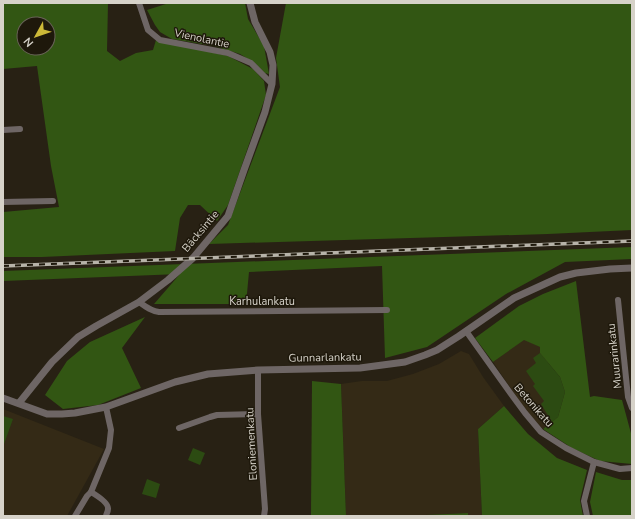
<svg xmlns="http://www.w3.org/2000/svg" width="635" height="519" font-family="'Nunito Sans',sans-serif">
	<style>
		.built { fill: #342a16 }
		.green { fill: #2c4b12 }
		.forest { fill: #325613; fill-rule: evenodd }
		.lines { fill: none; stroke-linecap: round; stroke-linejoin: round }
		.minor { stroke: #6e6665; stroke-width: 6 }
		.tertiary { stroke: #6e6665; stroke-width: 7 }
		.rail-casing { stroke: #b7b3a9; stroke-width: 3.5 }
		.rail { stroke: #1e180b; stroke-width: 2; stroke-dasharray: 6; stroke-linecap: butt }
		.labels { text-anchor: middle; stroke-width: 3; stroke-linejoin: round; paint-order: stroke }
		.street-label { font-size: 11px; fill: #d6d2c9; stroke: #1e180b }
	</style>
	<rect width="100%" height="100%" fill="#282114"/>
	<g class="built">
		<polygon points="524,339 540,347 547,360 558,417 543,429 527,412 493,362"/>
		<polygon points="461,351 469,354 483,377 504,406 478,429 482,516 468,516 468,513 405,516 346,516 341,384 362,381 387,381 413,374 439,364"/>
		<polygon points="3,409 104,449 67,516 3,516"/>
	</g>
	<g class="green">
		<polygon points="540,353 560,377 565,392 558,417 552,422 541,404 544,401 533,386 535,384 526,371 536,363 533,358"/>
		<polygon points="3,416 13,419 4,444 3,444"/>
		<polygon points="193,448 205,453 200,465 188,460"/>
		<polygon points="147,479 160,484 156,498 142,494"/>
	</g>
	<g class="forest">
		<path d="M3,3H108L107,51L120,61L136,53L153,50L156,40L228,56L253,69L264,81L266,95L228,205L217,221L200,205H188L180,218L175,251L42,257H3V212L59,207L51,166L37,66L3,69ZM24,24H48V48H24Z"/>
		<polygon points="169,3 245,3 248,19 264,46 269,74 265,73 256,64 240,54 214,46 172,39 160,32 155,25 147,10"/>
		<polygon points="286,3 632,3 632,230 548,234 209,244 228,225 280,87 276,58"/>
		<polygon points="632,247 632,259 565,262 506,294 427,347 385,358 382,266 249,272 246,304 154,304 180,274 3,281 3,271"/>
		<polygon points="576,281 590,397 594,396 622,400 632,437 632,464 600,461 572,448 543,429 558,417 565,392 560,377 540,353 540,347 524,340 493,362 475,338 519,306 543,294"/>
		<polygon points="145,317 122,348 141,388 98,405 63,409 45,395 67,361 90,342"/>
		<polygon points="312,381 341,384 346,516 311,516"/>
		<polygon points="504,406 528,434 557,458 587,470 580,500 583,516 482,516 478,429"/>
		<polygon points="596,472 622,480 632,480 632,516 593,516 590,502"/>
		<polygon points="468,513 468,516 405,516"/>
	</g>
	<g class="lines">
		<g class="minor">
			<polyline points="139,3 148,30 160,40 228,53 251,63 272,84"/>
			<polyline points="3,130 20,129"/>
			<polyline points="3,202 53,201"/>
			<polyline points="618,300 628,397 632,408"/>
			<path d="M139,302C146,307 151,311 159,312L387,310"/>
			<polyline points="466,331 511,394 525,413 541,432 566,448 594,462 620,469 632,468"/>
			<polyline points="258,370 258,414 265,509 264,516"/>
			<polyline points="179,428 210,417 217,415 258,414"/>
			<polyline points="75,516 87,496 91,492"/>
			<path d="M106,516C106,514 108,512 108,509C109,503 96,495 91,492L109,448L111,430L106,407"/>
			<polyline points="587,516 584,501 594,462"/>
		</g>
		<g class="tertiary">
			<polyline points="3,398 47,414 62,414 75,413 106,407 175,382 208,374 258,370 360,368 405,362 425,355 437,350 459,336 514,298 560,277 576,273 610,269 632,268"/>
			<polyline points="19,403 52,362 78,337 96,326 139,302 168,280 193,258 228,216 244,170 265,112 272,84 273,65 270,52 255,22 250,3"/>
		</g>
		<defs>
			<polyline id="rail" points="3,266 632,241"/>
		</defs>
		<use href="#rail" class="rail-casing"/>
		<use href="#rail" class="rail"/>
	</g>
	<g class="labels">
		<g class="street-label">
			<text transform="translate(202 38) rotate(12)" y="4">Vienolantie</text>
			<text transform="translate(200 231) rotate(-50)" y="4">Bäcksintie</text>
			<text x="262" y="305">Karhulankatu</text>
			<text transform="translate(614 356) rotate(-96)" y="4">Muurarinkatu</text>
			<text transform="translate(325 357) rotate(-1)" y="4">Gunnarlankatu</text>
			<text transform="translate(534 405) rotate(49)" y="4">Betonikatu</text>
			<text transform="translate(251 444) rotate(-93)" y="4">Eloniemenkatu</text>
		</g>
	</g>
	<rect width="635" height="519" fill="none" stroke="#d6d2c9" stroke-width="8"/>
	<g transform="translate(36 36) rotate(230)"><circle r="19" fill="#1e180b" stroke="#686257"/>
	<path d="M0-3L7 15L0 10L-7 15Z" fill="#cdb938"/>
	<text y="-6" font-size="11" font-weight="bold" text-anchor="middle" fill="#d6d2c9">N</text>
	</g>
</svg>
